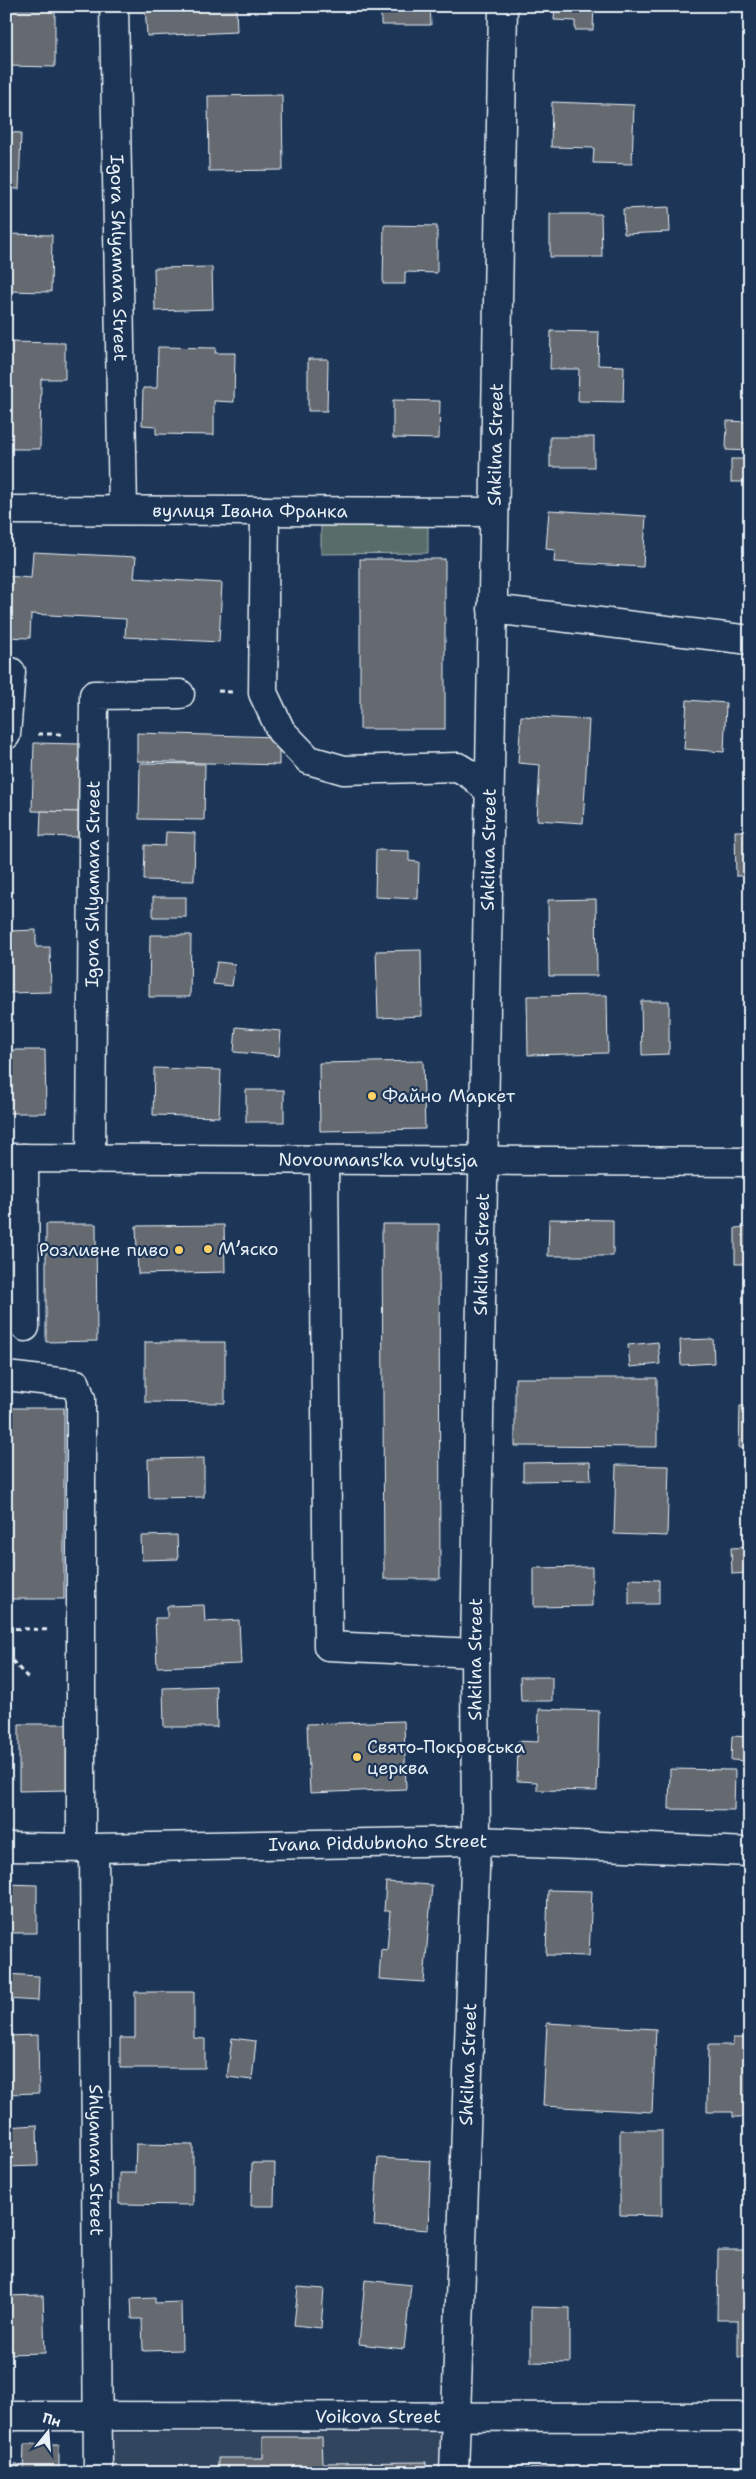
<svg xmlns="http://www.w3.org/2000/svg" width="756" height="2479" font-family="'Shantell Sans',sans-serif">
	<style>
		.built { fill: #33455e }
		.green { fill: #586d69; stroke: #a0afb0 }
		.building { fill: #656b70; stroke: #e8f1f8 }
		.lines { fill: none; stroke-linecap: round; stroke-linejoin: round }
		.minor-casing { stroke: #e8f1f8; stroke-width: 31 }
		.path { stroke: #e8f1f8; stroke-width: 3; stroke-dasharray: 5 4; stroke-linecap: butt }
		.minor { stroke: #1d3557; stroke-width: 28 }
		.poi-dot { fill: #ffd166; stroke: #1d3557; stroke-width: 2 }
		.labels { text-anchor: middle; stroke-width: 4.5; stroke-linejoin: round; paint-order: stroke }
		.street-label { font-size: 18px; fill: #e8f1f8; stroke: #1d3557 }
		.poi-label { font-size: 18px; fill: #e8f1f8; stroke: #1d3557; text-anchor: start }
	</style>
	<rect width="100%" height="100%" fill="#1d3557"/>
	<filter id="ink" filterUnits="userSpaceOnUse"><feTurbulence type="fractalNoise" baseFrequency=".02" numOctaves="2"/><feDisplacementMap in="SourceGraphic" scale="10" xChannelSelector="R" yChannelSelector="G"/><feConvolveMatrix kernelMatrix="1 2 1 2 8 2 1 2 1" color-interpolation-filters="sRGB"/></filter>
	<g filter="url(#ink)">
		<polygon class="built" points="442,2432 442,2473 111,2473 110,2433"/>
		<polygon class="green" points="428,516 428,553 321,554 321,517"/>
		<g class="building">
			<polygon points="145,6 236,6 237,32 147,36"/>
			<polygon points="348,6 376,6 376,10 349,11"/>
			<polygon points="381,6 430,6 431,25 381,25"/>
			<polygon points="555,6 594,6 593,30 575,30 575,21 554,20"/>
			<polygon points="6,9 55,10 55,67 6,66"/>
			<polygon points="282,95 283,170 209,171 208,96"/>
			<polygon points="552,102 634,105 632,164 593,163 594,148 551,147"/>
			<polygon points="6,132 21,133 19,189 6,189"/>
			<polygon points="669,207 670,232 624,234 623,209"/>
			<polygon points="550,214 601,214 602,257 550,257"/>
			<polygon points="384,225 437,226 437,273 405,272 405,284 383,284"/>
			<polygon points="6,234 52,235 51,292 6,291"/>
			<polygon points="212,267 213,309 155,311 154,268"/>
			<polygon points="551,331 599,332 598,365 624,366 623,402 578,401 579,369 550,369"/>
			<polygon points="6,342 65,343 65,379 41,379 40,449 6,449"/>
			<polygon points="158,347 216,348 215,353 235,353 234,402 214,401 214,435 156,434 156,426 142,425 143,388 157,388"/>
			<polygon points="308,359 328,359 327,411 308,411"/>
			<polygon points="393,400 440,401 439,439 393,438"/>
			<polygon points="727,421 750,422 750,451 726,450"/>
			<rect x="550" y="437" width="44" height="30"/>
			<rect x="731" y="459" width="19" height="23"/>
			<polygon points="549,510 646,516 643,567 554,562 555,550 546,549"/>
			<polygon points="33,552 136,557 134,578 222,583 219,642 125,637 126,619 31,614 30,638 6,637 6,576 31,578"/>
			<rect x="360" y="559" width="85" height="170"/>
			<polygon points="687,700 726,703 724,752 684,749"/>
			<polygon points="748,708 750,708 750,745 746,745"/>
			<polygon points="521,716 589,720 583,823 537,820 540,765 518,763"/>
			<polygon points="137,733 279,737 279,765 137,761"/>
			<polygon points="34,743 80,744 78,812 32,811"/>
			<polygon points="140,763 205,764 204,820 139,819"/>
			<polygon points="41,811 78,812 78,837 40,836"/>
			<polygon points="735,831 750,831 750,876 736,876"/>
			<polygon points="166,832 195,833 194,881 144,880 145,845 165,846"/>
			<polygon points="376,850 409,851 409,861 419,862 418,899 375,897"/>
			<rect x="153" y="897" width="33" height="20"/>
			<polygon points="596,899 597,976 549,976 548,900"/>
			<polygon points="36,930 36,947 50,947 51,992 6,993 6,948 10,948 10,931"/>
			<polygon points="150,935 191,935 190,997 149,997"/>
			<polygon points="421,950 422,1016 378,1018 376,951"/>
			<polygon points="217,962 235,964 232,986 213,984"/>
			<polygon points="607,995 608,1053 528,1055 527,996"/>
			<polygon points="641,1001 669,1001 669,1054 642,1055"/>
			<polygon points="236,1027 281,1031 279,1056 234,1052"/>
			<polygon points="6,1050 45,1050 46,1113 6,1113"/>
			<polygon points="423,1061 425,1129 320,1131 319,1063"/>
			<polygon points="154,1068 221,1070 219,1117 153,1115"/>
			<rect x="246" y="1090" width="38" height="32"/>
			<polygon points="549,1219 613,1220 613,1256 548,1256"/>
			<polygon points="46,1224 96,1224 97,1341 46,1342"/>
			<polygon points="382,1224 439,1224 440,1579 384,1579"/>
			<polygon points="224,1225 225,1272 138,1274 136,1226"/>
			<polygon points="750,1227 750,1264 735,1264 735,1228"/>
			<polygon points="713,1339 714,1363 681,1365 680,1340"/>
			<polygon points="145,1342 225,1342 225,1403 145,1402"/>
			<polygon points="658,1342 660,1364 630,1367 628,1345"/>
			<polygon points="515,1378 657,1378 657,1447 515,1446"/>
			<polygon points="740,1406 750,1406 750,1448 739,1448"/>
			<rect x="9" y="1408" width="55" height="191"/>
			<polygon points="204,1458 204,1497 149,1498 148,1459"/>
			<polygon points="590,1462 591,1480 523,1481 523,1463"/>
			<polygon points="616,1465 669,1466 667,1536 614,1534"/>
			<polygon points="177,1535 178,1559 142,1560 141,1536"/>
			<polygon points="750,1547 750,1573 732,1574 731,1548"/>
			<polygon points="592,1567 592,1606 534,1607 534,1568"/>
			<polygon points="629,1579 659,1580 659,1604 629,1604"/>
			<polygon points="204,1605 205,1622 239,1620 241,1664 157,1667 155,1618 167,1618 167,1606"/>
			<polygon points="520,1677 552,1677 552,1701 521,1701"/>
			<polygon points="216,1686 217,1727 164,1727 163,1688"/>
			<polygon points="539,1709 599,1711 597,1791 537,1790 537,1782 517,1781 518,1741 538,1742"/>
			<polygon points="404,1721 406,1789 310,1793 307,1724"/>
			<polygon points="19,1724 67,1724 67,1790 19,1791"/>
			<polygon points="732,1736 750,1737 750,1761 731,1760"/>
			<polygon points="670,1769 735,1770 734,1810 669,1809"/>
			<polygon points="386,1882 432,1885 424,1982 379,1979 381,1949 387,1950 390,1911 384,1911"/>
			<polygon points="6,1884 37,1885 37,1933 6,1933"/>
			<polygon points="548,1890 592,1891 589,1956 546,1955"/>
			<polygon points="6,1974 39,1976 38,2001 6,1999"/>
			<polygon points="135,1992 194,1992 194,2038 205,2039 205,2068 120,2068 120,2038 135,2038"/>
			<polygon points="547,2023 656,2029 652,2112 543,2106"/>
			<polygon points="38,2035 39,2093 6,2094 6,2036"/>
			<polygon points="232,2038 256,2041 252,2080 227,2077"/>
			<polygon points="733,2038 750,2038 750,2117 733,2117 733,2112 707,2112 708,2045 733,2045"/>
			<polygon points="37,2125 38,2166 6,2167 6,2127"/>
			<polygon points="620,2130 662,2130 662,2216 620,2215"/>
			<polygon points="136,2144 193,2145 193,2205 119,2204 119,2173 135,2173"/>
			<polygon points="378,2158 431,2161 428,2230 374,2226"/>
			<polygon points="252,2163 275,2163 274,2206 251,2206"/>
			<polygon points="718,2250 750,2250 750,2357 738,2357 738,2320 717,2320"/>
			<polygon points="365,2280 411,2285 404,2349 359,2344"/>
			<polygon points="298,2287 324,2289 321,2328 294,2325"/>
			<polygon points="43,2295 45,2353 6,2354 6,2296"/>
			<polygon points="155,2298 155,2303 181,2302 182,2350 143,2351 142,2319 132,2319 131,2299"/>
			<polygon points="531,2307 570,2308 570,2363 531,2362"/>
			<polygon points="263,2437 322,2437 323,2463 426,2462 426,2473 218,2473 218,2458 263,2458"/>
			<polygon points="24,2444 59,2444 59,2473 23,2473"/>
			<polygon points="6,2464 18,2464 19,2473 6,2473"/>
			<polygon points="573,2467 573,2473 523,2473 523,2469"/>
			<rect x="726" y="2469" width="24" height="4"/>
		</g>
		<g class="lines">
			<defs>
				<g id="minor">
					<path id="s1" d="M114,6L123,510"/>
					<path id="s2" d="M6,510L494,512"/>
					<polyline points="265,511 263,693 281,731 309,760 344,770 458,767 474,777 489,791"/>
					<polyline points="492,609 750,640"/>
					<polyline points="6,735 11,672"/>
					<path id="s3" d="M6,1158L750,1162"/>
					<polyline points="24,1158 25,1327"/>
					<path id="s4" d="M91,1159L94,695L180,694"/>
					<polyline points="324,1160 328,1646 475,1653"/>
					<polyline points="6,1376 76,1384 81,1399 81,1848"/>
					<path id="s5" d="M6,1847L94,1848L476,1841L750,1852"/>
					<path id="s6" d="M94,1848L98,2473"/>
					<path id="s7" d="M6,2416L750,2417"/>
					<path id="s8" d="M454,2473L476,1841L475,1653L503,6"/>
				</g>
			</defs>
			<use href="#minor" class="minor-casing"/>
			<g class="path">
				<polyline points="218,691 232,692"/>
				<polyline points="38,734 62,734"/>
				<polyline points="6,1628 50,1630"/>
				<polyline points="6,1654 30,1680"/>
				<polyline points="6,1679 12,1679"/>
			</g>
			<use href="#minor" class="minor"/>
		</g>
	</g>
	<g class="poi-dot">
		<circle cx="372" cy="1096" r="5"/>
		<circle cx="208" cy="1249" r="5"/>
		<circle cx="179" cy="1250" r="5"/>
		<circle cx="357" cy="1757" r="5"/>
	</g>
	<g class="labels">
		<g class="street-label">
			<text dy="6" stroke="none"><textPath href="#s1" startOffset="252">Igora Shlyamara Street</textPath></text>
			<text dy="6" stroke="none"><textPath href="#s8" startOffset="2029">Shkilna Street</textPath></text>
			<text dy="6" stroke="none"><textPath href="#s2" startOffset="244">вулиця Івана Франка</textPath></text>
			<text dy="6" stroke="none"><textPath href="#s8" startOffset="1624">Shkilna Street</textPath></text>
			<text dy="6" stroke="none"><textPath href="#s4" startOffset="275">Igora Shlyamara Street</textPath></text>
			<text dy="6" stroke="none"><textPath href="#s3" startOffset="372">Novoumans'ka vulytsja</textPath></text>
			<text dy="6" stroke="none"><textPath href="#s8" startOffset="1219">Shkilna Street</textPath></text>
			<text dy="6" stroke="none"><textPath href="#s8" startOffset="814">Shkilna Street</textPath></text>
			<text dy="6" stroke="none"><textPath href="#s5" startOffset="372">Ivana Piddubnoho Street</textPath></text>
			<text dy="6" stroke="none"><textPath href="#s8" startOffset="409">Shkilna Street</textPath></text>
			<text dy="6" stroke="none"><textPath href="#s6" startOffset="312">Shlyamara Street</textPath></text>
			<text dy="6" stroke="none"><textPath href="#s7" startOffset="372">Voikova Street</textPath></text>
		</g>
		<g class="poi-label">
			<text x="382" y="1102">Файно Маркет</text>
			<text x="218" y="1255">Мʼяско</text>
			<text x="169" y="1256" text-anchor="end">Розливне пиво</text>
			<text x="367" y="1753">Свято-Покровська<tspan x="367" dy="21">церква</tspan></text>
		</g>
	</g>
	<rect width="756" height="2479" fill="none" stroke="#1d3557" stroke-width="25"/>
	<rect x="12" y="12" width="731" height="2454" fill="none" stroke="#e8f1f8" stroke-width="2" filter="url(#ink)"/>
	<g transform="translate(48 2432) rotate(17)" stroke="#1d3557" stroke-width="4" paint-order="stroke">
	<path d="M0-4L9 19L0 12L-9 19Z" fill="#e8f1f8"/>
	<text y="-8" font-size="14" font-weight="bold" text-anchor="middle" fill="#e8f1f8">Пн</text>
	</g>
</svg>
